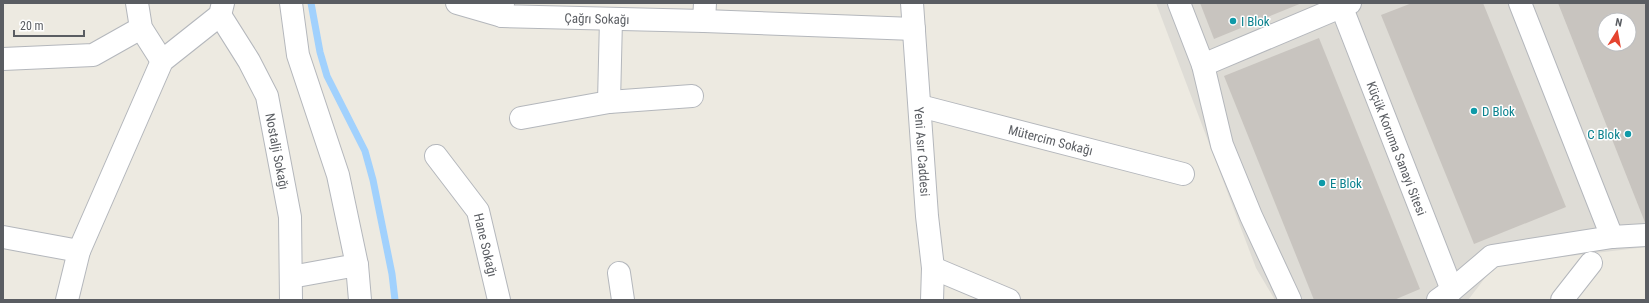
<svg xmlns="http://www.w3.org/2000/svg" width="1649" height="303" font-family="'Roboto Condensed',sans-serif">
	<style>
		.industrial { fill: #dedcd6; fill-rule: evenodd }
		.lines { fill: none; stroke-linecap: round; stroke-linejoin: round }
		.stream { stroke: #a1d1fd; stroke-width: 7 }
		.building { fill: #c8c4bf; fill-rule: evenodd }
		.minor-casing { stroke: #b4b7bc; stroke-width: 24 }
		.minor { stroke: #fff; stroke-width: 22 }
		.culture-dot { fill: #0f9aa8; stroke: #fff; stroke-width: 1.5 }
		.labels { text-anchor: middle; stroke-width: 3; stroke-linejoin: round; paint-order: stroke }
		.street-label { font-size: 13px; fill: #5a5d62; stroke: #fff }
		.culture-label { font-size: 13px; fill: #0d838f; stroke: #fff; text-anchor: start }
	</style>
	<rect width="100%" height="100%" fill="#edeae1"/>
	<path class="industrial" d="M1156,3H1646V247L1495,265L1468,300H1275L1256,268ZM1605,20H1629V44H1605Z"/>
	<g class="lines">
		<polyline class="stream" points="311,3 320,52 327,76 365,151 373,180 392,274 395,300"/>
	</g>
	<g class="building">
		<polygon points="1200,3 1302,3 1214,39"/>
		<polygon points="1412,3 1483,3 1566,207 1474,244 1381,15"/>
		<path d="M1558,3H1646V225ZM1605,20H1629V44H1605Z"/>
		<polygon points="1319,38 1420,289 1394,300 1314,300 1224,76"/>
	</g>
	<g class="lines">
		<defs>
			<g id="minor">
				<polyline points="137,3 141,28 162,61"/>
				<polyline points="291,3 298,55 338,175 357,265 360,300"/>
				<polyline points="457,3 502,16"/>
				<path id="s1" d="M503,3L502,16L704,21L914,29"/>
				<path id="s2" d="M912,3L927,216L933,268L932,300"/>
				<polyline points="1179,3 1203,65 1222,145 1251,216 1290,300"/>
				<path id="s3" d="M1340,3L1452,290"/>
				<polyline points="1520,3 1612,237"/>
				<path id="s4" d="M220,15L249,61L267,96L290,217L291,300"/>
				<polyline points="704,21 705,3"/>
				<polyline points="3,59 93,55 141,28"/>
				<polyline points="1203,65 1350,3"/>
				<polyline points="609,102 611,19"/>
				<path id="s5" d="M920,106L1183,174"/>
				<polyline points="521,118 609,102 692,96"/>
				<path id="s6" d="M436,156L478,211L499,300"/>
				<polyline points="3,237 79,251"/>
				<polyline points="933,268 1009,300"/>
				<polyline points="619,273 623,300"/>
				<polyline points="291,277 357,265"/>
				<polyline points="67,300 79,251 162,61 220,15 223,3"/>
				<polyline points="1438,300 1452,290 1492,256 1612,237 1646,235"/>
				<polyline points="1562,300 1591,263"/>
			</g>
		</defs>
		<use href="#minor" class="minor-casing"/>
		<use href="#minor" class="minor"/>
	</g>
	<g class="culture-dot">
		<circle cx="1233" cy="21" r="4"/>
		<circle cx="1474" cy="111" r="4"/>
		<circle cx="1628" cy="134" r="4"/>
		<circle cx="1322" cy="183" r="4"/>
	</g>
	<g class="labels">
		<g class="street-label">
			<text dy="5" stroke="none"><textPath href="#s1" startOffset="108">Çağrı Sokağı</textPath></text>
			<text dy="5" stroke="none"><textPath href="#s5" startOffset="135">Mütercim Sokağı</textPath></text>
			<text dy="5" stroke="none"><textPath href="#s3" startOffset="156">Küçük Koruma Sanayi Sitesi</textPath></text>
			<text dy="5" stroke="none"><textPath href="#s4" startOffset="150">Nostalji Sokağı</textPath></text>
			<text dy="5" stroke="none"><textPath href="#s2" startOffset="149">Yeni Asır Caddesi</textPath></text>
			<text dy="5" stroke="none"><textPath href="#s6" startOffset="104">Hane Sokağı</textPath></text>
		</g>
		<g class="culture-label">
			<text x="1241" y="26">I Blok</text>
			<text x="1482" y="116">D Blok</text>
			<text x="1620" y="139" text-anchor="end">C Blok</text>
			<text x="1330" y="188">E Blok</text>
		</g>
	</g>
	<rect width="1649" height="303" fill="none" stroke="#5a5d62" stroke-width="8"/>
	<g transform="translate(1617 32) rotate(11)"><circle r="19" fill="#ffffff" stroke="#bdbec0"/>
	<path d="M0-3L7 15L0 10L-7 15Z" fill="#e5442f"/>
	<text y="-6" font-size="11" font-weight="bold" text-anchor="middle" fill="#5a5d62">N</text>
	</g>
	<path d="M14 30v6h70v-6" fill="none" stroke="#5a5d62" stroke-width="2"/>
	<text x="20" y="30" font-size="12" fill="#5a5d62" stroke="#ffffff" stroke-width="3" paint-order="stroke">20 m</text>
</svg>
